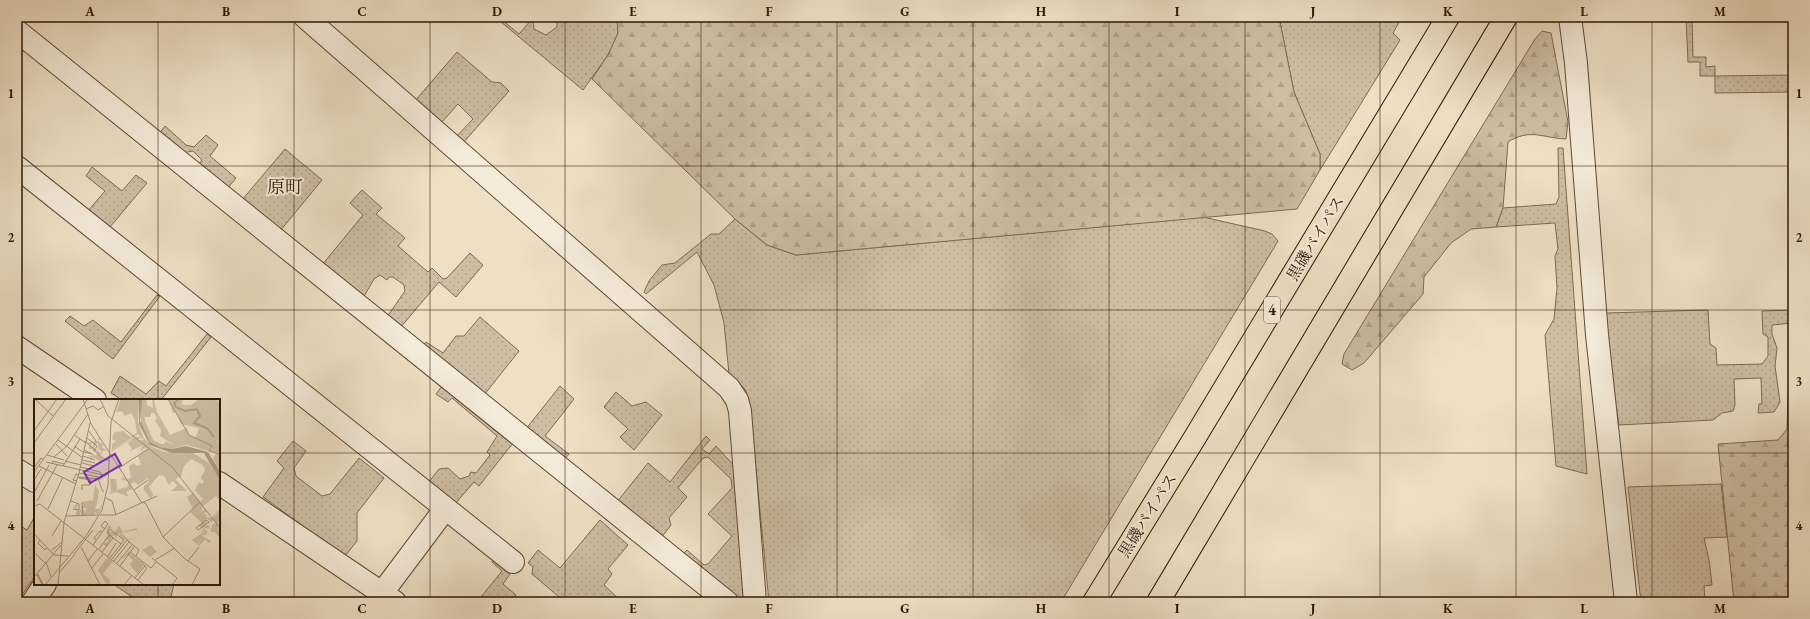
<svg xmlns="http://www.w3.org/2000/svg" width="1810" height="619" font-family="'EB Garamond','Noto Serif JP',serif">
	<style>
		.grass { fill: url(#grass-dots); stroke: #7e6a54 }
		.forest { fill: url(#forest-firs); stroke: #7e6a54 }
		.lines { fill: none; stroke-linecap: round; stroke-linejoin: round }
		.minor-casing { stroke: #5f4835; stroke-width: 24 }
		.highway-casing { stroke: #2f1605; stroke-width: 24 }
		.minor { stroke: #f4ebd9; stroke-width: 22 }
		.highway { stroke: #eee0c5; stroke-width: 22 }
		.grid { fill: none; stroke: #2f1605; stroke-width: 1; stroke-opacity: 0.55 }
		.labels { text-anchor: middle; stroke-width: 4; stroke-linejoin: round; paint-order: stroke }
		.shield { fill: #f4ebd9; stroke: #6a5645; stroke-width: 1 }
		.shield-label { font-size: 15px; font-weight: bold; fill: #2f1605 }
		.street-label { font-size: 16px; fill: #2f1605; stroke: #f4ebd9 }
		.quarter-label { font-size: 18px; fill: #2f1605; stroke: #f4ebd9 }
		.inset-river { fill: none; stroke: #ad9b84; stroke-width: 2 }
		.inset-road { fill: none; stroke: #a28f78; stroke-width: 1 }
		.view { fill: #7b2cbf; fill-opacity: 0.15; stroke: #7b2cbf; stroke-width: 2 }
		.inset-edge { fill: none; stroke: #2f1605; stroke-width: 2 }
		.neatline { fill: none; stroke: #2f1605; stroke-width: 1.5 }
		.grid-label { font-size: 13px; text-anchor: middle; font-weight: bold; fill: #2f1605 }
	</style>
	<defs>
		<pattern id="grass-dots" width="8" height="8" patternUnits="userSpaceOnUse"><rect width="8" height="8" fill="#cebea4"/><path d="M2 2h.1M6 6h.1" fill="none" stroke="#b1a38c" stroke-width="1.8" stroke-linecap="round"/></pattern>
		<pattern id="forest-firs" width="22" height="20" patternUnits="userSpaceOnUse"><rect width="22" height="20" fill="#cebea4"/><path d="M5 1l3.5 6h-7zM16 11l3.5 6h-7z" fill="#b1a38c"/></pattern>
	</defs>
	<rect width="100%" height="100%" fill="#eee0c5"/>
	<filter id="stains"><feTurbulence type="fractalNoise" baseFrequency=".005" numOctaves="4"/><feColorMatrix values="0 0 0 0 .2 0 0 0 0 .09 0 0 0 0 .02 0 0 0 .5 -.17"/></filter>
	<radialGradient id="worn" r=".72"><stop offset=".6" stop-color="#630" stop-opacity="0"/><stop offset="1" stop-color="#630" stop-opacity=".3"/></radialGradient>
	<g class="grass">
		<polygon points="495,17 502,17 501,19 519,34 533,18 534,29 546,35 557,27 557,17 617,17 618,33 608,55 583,90"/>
		<polygon points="1279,17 1402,17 1393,33 1400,40 1320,170 1320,154 1294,92"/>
		<polygon points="1686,17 1692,17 1693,57 1706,57 1706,67 1715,66 1715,76 1793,75 1793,92 1715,93 1715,76 1700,76 1700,62 1688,62"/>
		<polygon points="457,52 492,82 501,83 509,91 463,143 456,137 473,119 458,104 442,122 438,122 414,102"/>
		<polygon points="165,126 186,145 194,147 206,135 218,145 210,156 236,178 227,189 198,165 202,160 193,151 182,153 159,134"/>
		<polygon points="1558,148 1563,148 1587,474 1556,466 1545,335 1554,319 1557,288 1555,256 1558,249 1555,223 1496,227 1503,208 1556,204 1559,197"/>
		<polygon points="285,149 322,180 280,231 242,200"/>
		<polygon points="92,167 122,191 136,175 147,183 110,227 88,211 105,191 86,176"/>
		<polygon points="362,190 382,208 376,214 405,238 398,246 428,272 432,268 443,279 447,278 470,253 483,265 456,297 439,282 400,328 387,317 405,291 404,285 393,277 389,277 387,280 380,275 374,279 363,298 322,265 363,215 350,203"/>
		<polygon points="1203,217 1265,231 1272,234 1278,241 1061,602 769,602 749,400 745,389 729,374 724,323 714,285 697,252 646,294 644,292 649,281 662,265 675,263 711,234 719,234 735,219 767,245 796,255"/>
		<polygon points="157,295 160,296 113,359 65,321 70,316 84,326 93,320 121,342"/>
		<polygon points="1708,310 1710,344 1716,348 1717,365 1762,364 1768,356 1768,337 1763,334 1762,311 1793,310 1793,325 1792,323 1772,325 1772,334 1777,348 1775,366 1780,402 1774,412 1758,413 1759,404 1762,404 1761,378 1734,379 1735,405 1733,411 1722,413 1713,420 1619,425 1611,376 1606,313"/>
		<polygon points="480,317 519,351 484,395 423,346 426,342 443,353 456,336 464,336"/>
		<polygon points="207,334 211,337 161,400 122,400 111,393 120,376 146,394 159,381 166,386"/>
		<polygon points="443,385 513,443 479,486 474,482 454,505 428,483 439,469 448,468 460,479 469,476 471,472 476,473 490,455 487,452 497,436 452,398 448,402 436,394"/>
		<polygon points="560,386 574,399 545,436 569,454 564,460 526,429"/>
		<polygon points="616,392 632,406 646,402 662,415 634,450 620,437 628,429 604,407"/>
		<polygon points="706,436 710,440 702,449 709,454 716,446 737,469 749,602 740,602 682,555 687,550 704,565 708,564 732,536 708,514 732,488 731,479 708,457 703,458 678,488 687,497 669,518 671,525 661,538 617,502 648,463 670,482"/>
		<polygon points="293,441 306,451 294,468 296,476 322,496 330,494 359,458 384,478 357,513 357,541 345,556 263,497 284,468 277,461"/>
		<polygon points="1721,484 1727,537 1704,538 1709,560 1712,585 1704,586 1705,602 1641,602 1628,487"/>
		<polygon points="35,516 35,576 17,602 17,524 27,530"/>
		<polygon points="600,520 628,545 608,569 612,574 604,585 622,602 565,602 532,574 533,567 528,563 538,550 560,568"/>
		<polygon points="494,558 506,567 510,574 503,584 516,595 509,602 505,599 497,602 477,602 502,571 492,562"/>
		<polygon points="113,584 174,584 170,601 173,602 140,602"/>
	</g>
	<g class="forest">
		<polygon points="617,17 1279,17 1294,92 1320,154 1320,170 1297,209 796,255 767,245 735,219 592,79 608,55 618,33"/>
		<path d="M1542,31L1551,33L1568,122L1566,139C1543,138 1530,128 1508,142L1503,208L1496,227L1471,229L1451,243L1424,277L1423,294L1364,363L1352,370L1342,364L1344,354L1535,39Z"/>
		<polygon points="1793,384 1793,602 1734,602 1718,444 1778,440 1787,429 1788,396"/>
	</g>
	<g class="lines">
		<defs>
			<g id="minor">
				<polyline points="305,17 729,388 737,400 740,411 755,602"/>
				<polyline points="1570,17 1576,63 1597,335 1626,602"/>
				<polyline points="17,31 727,602"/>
				<polyline points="17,167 513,562"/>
				<polyline points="17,347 95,400"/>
				<polyline points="17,470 35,481"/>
				<polyline points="219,483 395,602"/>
				<polyline points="382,593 445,509"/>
				<polyline points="33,602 45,584"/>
			</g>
			<g id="highway">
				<polyline points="1094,602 1194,439 1448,17"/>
				<polyline points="1158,602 1506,17"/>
			</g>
		</defs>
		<use href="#minor" class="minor-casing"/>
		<use href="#highway" class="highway-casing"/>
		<use href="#minor" class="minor"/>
		<use href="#highway" class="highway"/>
	</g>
	<path class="grid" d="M158,17V400M294,17V602M430,17V602M565,17V602M701,17V602M837,17V602M973,17V602M1109,17V602M1245,17V602M1380,17V602M1516,17V602M1652,17V602M17,166H1793M17,310H1793M17,453H35M219,453H1793M158,584V602"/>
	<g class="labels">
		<rect class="shield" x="1264" y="297" width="16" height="26" rx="3"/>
		<g class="shield-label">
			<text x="1272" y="315">4</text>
		</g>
		<g class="street-label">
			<text transform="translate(1315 238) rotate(-59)" y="6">黒磯バイパス</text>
			<text transform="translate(1147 515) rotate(-58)" y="6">黒磯バイパス</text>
		</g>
		<g class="quarter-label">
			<text x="285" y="193">原町</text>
		</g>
	</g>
	<g transform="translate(34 399)">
		<rect width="186" height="186" fill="#eee0c5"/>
		<path d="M65,38L66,40L64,42L70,46L68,48L73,52H69L67,56L64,55L72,60L74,56L75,63L70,60L67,63L59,58L55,64L57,59L55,58L59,56L54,52L62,57L64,52L60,53L59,52L63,47L61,50L65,52V54L68,53L64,49V44L61,45L62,46L59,50H55V46L52,43L53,40V44L58,43V45H55L59,48L60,42H64ZM101,38H107L104,41H109L107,43L111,45L113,49L108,50L110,52L106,51L109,46L95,53L98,50L94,44L97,41L78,52L79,56L78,51ZM44,104L42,110L47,111V105L51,114L52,109H49V104L54,110H65L69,104L64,116L61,113L60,116H47V111L46,116H42V112H45L40,109L41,106ZM161,109H165L167,114L171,110L173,112L169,115L174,116L171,117L173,120L170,122L173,123L169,129L176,135L173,133L171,137L168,128L164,127L168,124L156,113ZM75,126L78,128L74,131L77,133H81L85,127L89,133L102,129L105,137L94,142L87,138L88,136L86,138V135H83L82,139L81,137L79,136L72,148L69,145L75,142L72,140L75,136L72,132ZM102,131L105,137L95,141L87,134ZM73,159L79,162L69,175L76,181L75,186L71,183L64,171Z" fill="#cebea4" fill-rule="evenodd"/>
		<path d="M87,0H105L104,23L109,38L118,48L131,53L159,54L175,64L186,82V102L182,97L169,107L167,114L165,110H159L153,98L159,94L166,103L169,100L161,91L165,83L168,85L170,83L167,79L171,71L169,66L157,60L150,67L147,78H144L142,81L153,92H137L143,87L141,84L138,82L135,86L130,77L125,76L115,88L119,96L117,100L110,91V87L115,83L114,79L104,86L101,83L96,85L98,90L92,93L95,98L82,93L75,95L77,93L76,80H82L83,91L93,88L95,83L87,80L90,78L93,81L97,78L95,67L100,64L103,67L107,66L104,57L114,50L107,43L110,41L104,35L78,51V45L82,42L78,40L80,33L89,32L96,38L103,34L101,21L97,14L91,17L88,12L82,13ZM107,0H112L113,6L119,9L118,0L120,1L123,13L136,36L153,29L155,36L161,39L165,29L147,25L142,13L139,14L134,0H149L148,6H157L165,0H183L186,5V45L179,37L186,46V73L179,60L182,54L153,46L137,50L124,48L116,43L107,26ZM117,14H120L123,19L121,22L127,31L126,37L140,46L131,42V45H127L119,41L111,22V18H117ZM61,86L65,92L63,104L61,110H54L47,103L59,101ZM186,110L184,127L186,140L181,133H177L176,128L172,132L174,130L169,128L174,126L178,130V126L182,124L180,121L177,123L171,118L178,119ZM168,131L170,135L168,137L177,142L176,144L171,141L165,147L164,146L167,141L163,145L158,141L168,134ZM117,146L123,153L116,158L108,151ZM95,152L96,155L111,165L103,175L96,166L99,161L94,156L88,160Z" fill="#cebea4" fill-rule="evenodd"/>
		<path d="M105,0H108L106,22L116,43L125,48L138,50L152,47L174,53L185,71L186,67V82L170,54H138L116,46L105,25Z" fill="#ad9b84"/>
		<path class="inset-river" d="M144,0L140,5L142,8L151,12L163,10L166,17L160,24L173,29L180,38M3,175L9,186"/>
		<path class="inset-road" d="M1,0L19,17M49,0L57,25L108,104M63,0H66L74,17L138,68L186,129M134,0L155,36L178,47L175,52L185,55M52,10L59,7L64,11L69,8M54,31L62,42M0,32L23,0M40,36L52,44M24,41L49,59M52,43L61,51L63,47L53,39M0,44L32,0M22,45L33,57M40,47L50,54M59,50L68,59M50,53L58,55L50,51M13,56L30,61M49,57L61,61M20,58L33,47L54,15M48,61L61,64M31,62L47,66M12,63L69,76M48,64L60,67M18,65L19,62L30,65M5,67L42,85M29,67L46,40M47,68L66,73L69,77M0,69L7,59L10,61M85,69L114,50M0,73L54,0M45,74L64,78M44,78L66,80L74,75M45,79L57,81M64,80L69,93M0,81L7,70M43,82L39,81L42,75L45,76M48,91V86H56L57,79M100,91L114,81M0,94L15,66M72,99L78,102L82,116M3,102L23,66M37,102L45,105V111L39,110M109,103L112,105L129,138L151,160L166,170L158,186M48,104L49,116M0,107L6,105L110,186M14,110L29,78M66,116H81L123,97M32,117L64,116M172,121L175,123L164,131L162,129ZM30,123L45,74L56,24M0,135L20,156L34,157M18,137L27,122M129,138L166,103M6,141L4,144L11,151L13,149M62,141L60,139L66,132L68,133M59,146L74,125L71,122L67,127L71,130M47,148L66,186M65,150L75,136M18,151L28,143M68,153L79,139M96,153L117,169L123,162M2,155L11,164M40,155L59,131M74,157L82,144M76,159L90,141L76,130L73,134L87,145M118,159L143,179L138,186M78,160L93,141L105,151L102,157M121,161L141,149M54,162L63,150M80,162L95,143M154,162L165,148M12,163L17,178M83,164L98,146M86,167L100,148M57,170L69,155M25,174L41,155M0,178L27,146M101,179L111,167M104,181L113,169L110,166M11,186L52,137L68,111L74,86L77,23L85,0M24,186L30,123M90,186L98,176"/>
		<path class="view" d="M81,55L87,66L56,84L50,73Z"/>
		<rect width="186" height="186" class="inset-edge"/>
	</g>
	<rect width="1810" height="619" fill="none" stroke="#eee0c5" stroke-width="44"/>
	<rect x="22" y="22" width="1766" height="575" class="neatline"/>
	<g class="grid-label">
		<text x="90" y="16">A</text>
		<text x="226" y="16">B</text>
		<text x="362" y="16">C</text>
		<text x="497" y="16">D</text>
		<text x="633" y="16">E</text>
		<text x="769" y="16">F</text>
		<text x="905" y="16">G</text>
		<text x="1041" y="16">H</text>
		<text x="1177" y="16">I</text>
		<text x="1313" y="16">J</text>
		<text x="1448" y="16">K</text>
		<text x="1584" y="16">L</text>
		<text x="1720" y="16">M</text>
		<text x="11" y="98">1</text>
		<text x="1799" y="98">1</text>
		<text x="11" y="242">2</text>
		<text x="1799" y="242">2</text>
		<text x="11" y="386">3</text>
		<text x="1799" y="386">3</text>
		<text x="11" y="530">4</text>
		<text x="1799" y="530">4</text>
		<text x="90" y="613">A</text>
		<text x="226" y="613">B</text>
		<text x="362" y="613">C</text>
		<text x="497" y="613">D</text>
		<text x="633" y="613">E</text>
		<text x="769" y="613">F</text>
		<text x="905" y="613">G</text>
		<text x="1041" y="613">H</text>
		<text x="1177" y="613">I</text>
		<text x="1313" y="613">J</text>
		<text x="1448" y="613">K</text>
		<text x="1584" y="613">L</text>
		<text x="1720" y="613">M</text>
	</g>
	<rect width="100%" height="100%" filter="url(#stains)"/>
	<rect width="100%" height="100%" fill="url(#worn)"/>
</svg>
